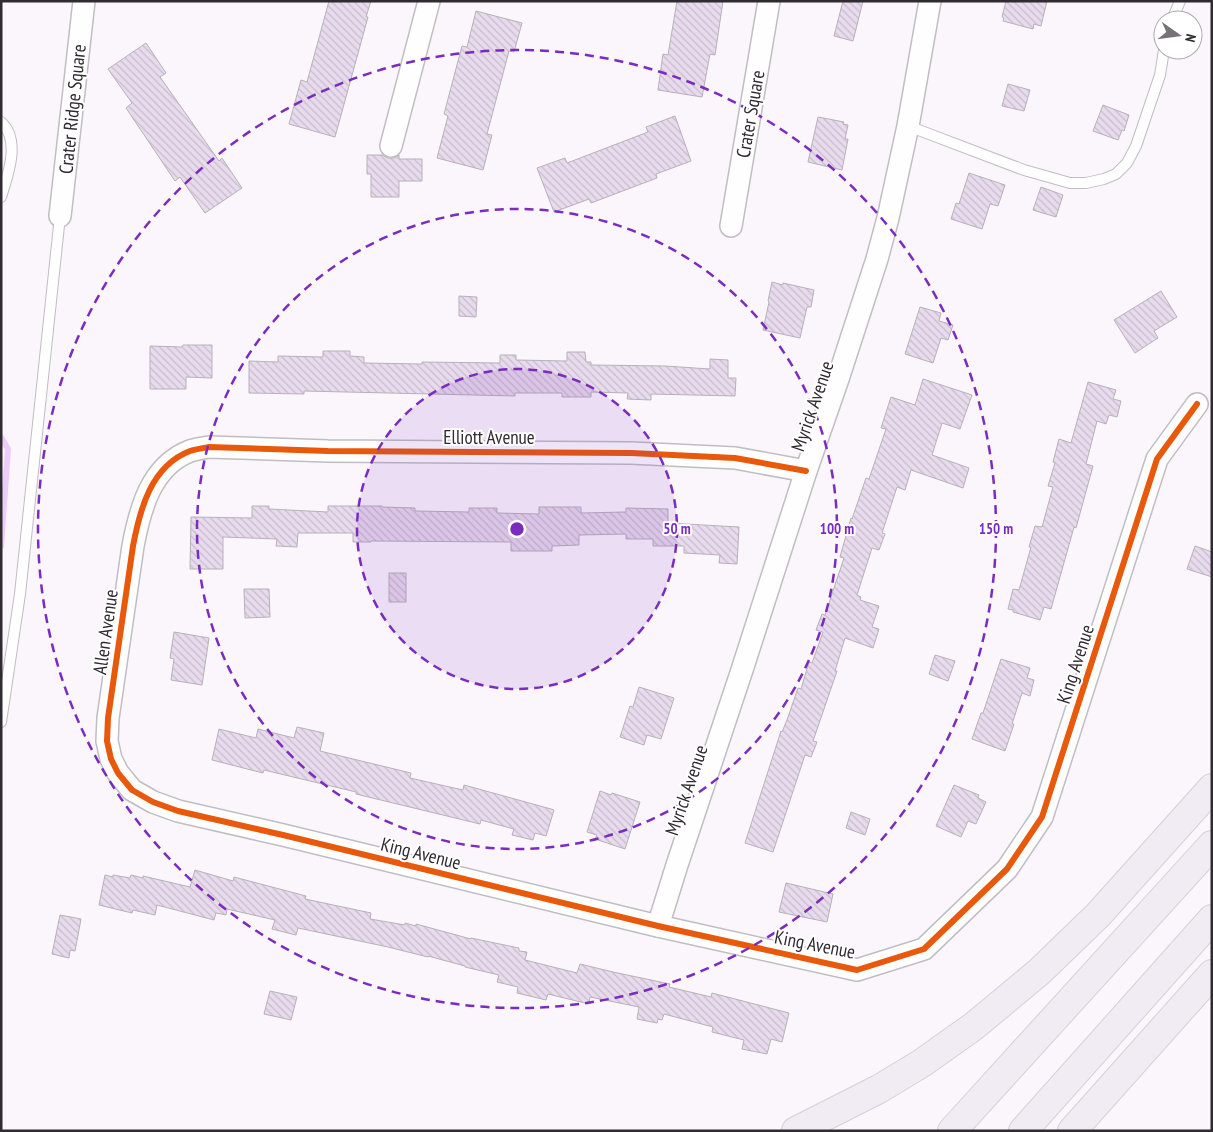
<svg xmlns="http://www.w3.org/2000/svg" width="1213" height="1132" font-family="'PT Sans Narrow',sans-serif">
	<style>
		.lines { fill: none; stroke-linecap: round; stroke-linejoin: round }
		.stream { stroke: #eecdfb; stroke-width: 6 }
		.building { fill: url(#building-back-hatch); stroke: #b6b2b8 }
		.lane-casing { stroke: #c1bdc2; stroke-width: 12 }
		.street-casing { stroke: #c1bdc2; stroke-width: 24 }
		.highway-casing { stroke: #d4d1d5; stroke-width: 30 }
		.lane { stroke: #fefeff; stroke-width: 10 }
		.street { stroke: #fefeff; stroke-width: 21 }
		.highway { stroke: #f1ebf4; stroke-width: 28 }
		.cycleway-casing { stroke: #fff; stroke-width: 9 }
		.cycleway { stroke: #e8590c; stroke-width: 6 }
		.ring { fill: none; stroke: #7b2cbf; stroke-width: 2.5; stroke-dasharray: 9 6 }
		.labels { text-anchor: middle; stroke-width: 4; stroke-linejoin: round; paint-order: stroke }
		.street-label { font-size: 19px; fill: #2f2b30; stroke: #fff }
		.centre { fill: #7b2cbf; stroke: #fff; stroke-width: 2.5 }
		.ring-label { font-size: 15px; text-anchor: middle; font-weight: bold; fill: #7b2cbf; stroke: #fff; stroke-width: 4; stroke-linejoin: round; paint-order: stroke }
	</style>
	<defs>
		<pattern id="building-back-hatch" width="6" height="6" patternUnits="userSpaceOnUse" patternTransform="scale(1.25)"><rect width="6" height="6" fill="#e8dbed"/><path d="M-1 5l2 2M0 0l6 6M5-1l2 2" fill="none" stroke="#c7bccc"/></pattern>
	</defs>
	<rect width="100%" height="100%" fill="#faf6fc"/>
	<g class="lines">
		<polyline class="stream" points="1,437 8,449 1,546"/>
	</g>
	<g class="building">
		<polygon points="329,1 371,1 366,17 368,17 335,137 289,124 301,80 307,82"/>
		<polygon points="677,1 723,1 715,55 710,54 702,97 658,90 663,54 668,55"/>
		<polygon points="843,1 863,1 853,41 834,36"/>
		<polygon points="1006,1 1047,1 1041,26 1034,24 1033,29 1003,21 1004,18 1002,17"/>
		<polygon points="476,11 522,23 514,52 509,51 487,134 492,135 483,170 437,158 448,116 444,114 462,46 467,47"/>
		<polygon points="146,43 166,73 160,77 219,161 222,158 242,188 205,213 180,177 175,181 126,108 132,103 108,69"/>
		<polygon points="1008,84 1030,90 1024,111 1002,106"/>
		<polygon points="1103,105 1129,115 1124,131 1122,130 1118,140 1093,131"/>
		<polygon points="675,116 691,161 656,174 657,178 591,203 589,199 554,212 537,168 565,158 567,163 648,132 646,127"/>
		<polygon points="818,117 844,122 843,124 848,125 845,139 848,139 842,170 808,162"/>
		<polygon points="367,155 382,155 388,158 394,158 399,155 399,159 422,159 422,181 399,181 399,197 371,197 371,174 367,174"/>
		<polygon points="969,173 1005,185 998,206 990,204 982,229 951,219 956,203 959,204"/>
		<polygon points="1041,187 1063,195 1056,217 1033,210"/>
		<polygon points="772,282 783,285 783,283 814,290 811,307 807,307 800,338 763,330 769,302 768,301"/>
		<polygon points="1161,291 1177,317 1154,331 1158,338 1135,353 1114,320"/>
		<polygon points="459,296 477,297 476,317 459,316"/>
		<polygon points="920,307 941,313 939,321 953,325 948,340 941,338 933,363 905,354"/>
		<polygon points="183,345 212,345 212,378 186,377 186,389 150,389 150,346 182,347"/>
		<polygon points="323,351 350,351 350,356 364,357 364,363 422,364 422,362 500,363 500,355 516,355 516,360 567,361 567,352 585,352 586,362 591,362 591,365 665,366 710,369 710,359 728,360 728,378 736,378 735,396 651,394 651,400 627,399 628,393 591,392 591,397 562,397 562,393 515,393 515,396 304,391 304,394 249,393 249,361 278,362 278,356 323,357"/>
		<polygon points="923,379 972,395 960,429 942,423 932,455 969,468 963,488 911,470 905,490 897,487 882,533 885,534 879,550 872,548 857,595 861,597 860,600 879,606 872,627 879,629 873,648 845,638 835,671 837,671 813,741 817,742 811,757 805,755 773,852 745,843 781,731 782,732 787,720 798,688 801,689 809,662 812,663 823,632 816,630 822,614 825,615 844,558 840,557 851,518 852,519 866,478 869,479 886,429 881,428 891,397 915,405"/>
		<polygon points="1088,382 1116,390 1113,399 1121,401 1117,417 1109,415 1106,424 1097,421 1086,464 1093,466 1076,528 1074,527 1051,609 1044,607 1040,620 1013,612 1013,610 1008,609 1013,589 1019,590 1031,547 1029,547 1035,526 1042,527 1053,487 1048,486 1055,463 1053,462 1059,439 1071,443"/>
		<polygon points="252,506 269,506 269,509 328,512 328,506 382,506 382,507 415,508 415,511 469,512 469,508 497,508 497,513 539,514 539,507 581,507 581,513 626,512 626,508 668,509 668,523 739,527 737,564 719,563 720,555 684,553 684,546 653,546 653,539 626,539 626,534 579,535 579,545 552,546 552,551 511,551 511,542 371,541 371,542 353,542 353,533 298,533 297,547 276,546 277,539 223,537 223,569 190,569 191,517 252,518"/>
		<polygon points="1195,546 1212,552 1212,577 1187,569"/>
		<rect x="389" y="573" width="17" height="29"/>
		<polygon points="244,589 269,589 270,617 245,618"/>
		<polygon points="174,632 209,638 202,685 171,680 174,659 170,658"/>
		<polygon points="935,655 955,661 948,681 929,674"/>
		<polygon points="1001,659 1030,668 1027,678 1034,680 1030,696 1022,693 1012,724 1014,724 1005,751 972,739 981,713 983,713"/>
		<polygon points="639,687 674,698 661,739 647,735 644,745 620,737 630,706 633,707"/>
		<polygon points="297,727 324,733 320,751 411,773 410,778 463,790 464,785 551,809 554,810 546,836 535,833 533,840 512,835 514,829 481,820 480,824 356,794 356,792 264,770 263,773 212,760 219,729 256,738 258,729 294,738"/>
		<polygon points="954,785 979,795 978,798 986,802 976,824 968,821 961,837 936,826"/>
		<polygon points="600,791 611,795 612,793 640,802 625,849 595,839 597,835 587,832"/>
		<polygon points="851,812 870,819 865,835 846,828"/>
		<polygon points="195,870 233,881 234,877 306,896 305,899 371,913 370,919 405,925 405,923 416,926 416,924 471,939 471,938 519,948 519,951 527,952 525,960 577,973 580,964 613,972 670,984 669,987 711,997 712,993 789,1013 782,1042 771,1039 767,1054 742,1049 744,1040 712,1032 713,1027 664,1014 662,1020 658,1019 657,1023 637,1019 639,1007 590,997 589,1004 548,994 546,1000 517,993 518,987 497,982 499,975 465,967 465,966 428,956 428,957 388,947 298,928 296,935 272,929 275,920 227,909 226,915 216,913 214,920 157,905 155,915 133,910 132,913 99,905 105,875 113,877 113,875 130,878 131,875 143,878 143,876 190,887"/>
		<polygon points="786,883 833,894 827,922 779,912"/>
		<polygon points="60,915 81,919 75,951 70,950 69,958 52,954"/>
		<polygon points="270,991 297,997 291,1020 264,1014"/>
	</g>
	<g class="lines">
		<defs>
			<g id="lane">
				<polyline points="1172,20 1180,1"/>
				<path d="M1,122C21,140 8,175 1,197"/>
				<polyline points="908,126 1024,170 1070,183 1086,183 1104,179 1116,174 1127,163 1136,146 1160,75 1164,50"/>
				<polyline points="1,722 20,594 60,216"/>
			</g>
			<g id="street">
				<polyline points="391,146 429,1"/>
				<polyline points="60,216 84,1"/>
				<polyline points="731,226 769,1"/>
				<path d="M806,471L735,458L631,453L328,451L209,447C203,448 196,449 190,451C151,466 140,509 133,546L108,718L107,741L111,759L118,773L132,790L153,802L178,811L283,835L658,926L857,970L924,949L1007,869L1042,817L1157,459L1197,404"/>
				<polyline points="658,926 677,865 742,670 806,471 838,379 877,259 888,218 908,126 930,1"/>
			</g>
			<g id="highway">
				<polyline points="796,1131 879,1089 922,1063 974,1026 1039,972 1098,915 1212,788"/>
				<polyline points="952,1131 1212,845"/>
				<polyline points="1023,1131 1212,919"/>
				<polyline points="1072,1131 1212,974"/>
			</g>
		</defs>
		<use href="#lane" class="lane-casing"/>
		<use href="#street" class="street-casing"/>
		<use href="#highway" class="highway-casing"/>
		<use href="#lane" class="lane"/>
		<use href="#street" class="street"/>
		<use href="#highway" class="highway"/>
		<defs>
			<path id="cycleway" d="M806,471L735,458L631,453L328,451L209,447C203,448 196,449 190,451C151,466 140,509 133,546L108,718L107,741L111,759L118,773L132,790L153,802L178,811L283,835L658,926L857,970L924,949L1007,869L1042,817L1157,459L1197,404"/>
		</defs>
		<use href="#cycleway" class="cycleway-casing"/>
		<use href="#cycleway" class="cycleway"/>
	</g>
	<circle cx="517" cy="529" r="160" fill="#7b2cbf" fill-opacity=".12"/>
	<g class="ring">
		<circle cx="517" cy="529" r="160"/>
		<circle cx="517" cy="529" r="320"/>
		<circle cx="517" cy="529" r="479"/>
	</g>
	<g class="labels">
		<g class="street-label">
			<text transform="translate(72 109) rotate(-84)" y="7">Crater Ridge Square</text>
			<text transform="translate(750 114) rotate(-80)" y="7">Crater Square</text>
			<text transform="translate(812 406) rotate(-71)" y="7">Myrick Avenue</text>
			<text x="489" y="444">Elliott Avenue</text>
			<text transform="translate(105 632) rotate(-82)" y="7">Allen Avenue</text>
			<text transform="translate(1075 664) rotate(-72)" y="7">King Avenue</text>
			<text transform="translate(686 790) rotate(-71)" y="7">Myrick Avenue</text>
			<text transform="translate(421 853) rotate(14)" y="7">King Avenue</text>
			<text transform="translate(815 944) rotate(11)" y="7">King Avenue</text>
		</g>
	</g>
	<circle cx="517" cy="529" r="8" class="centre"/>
	<g class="ring-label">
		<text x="677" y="534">50 m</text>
		<text x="837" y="534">100 m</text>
		<text x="996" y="534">150 m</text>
	</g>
	<rect width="1213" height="1132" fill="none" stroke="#2f2b30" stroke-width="5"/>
	<g transform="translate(1178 35) rotate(104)"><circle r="24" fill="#ffffff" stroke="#acaaac"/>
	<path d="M0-4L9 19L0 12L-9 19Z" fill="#767277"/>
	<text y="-8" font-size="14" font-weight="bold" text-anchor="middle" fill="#2f2b30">N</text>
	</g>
</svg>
